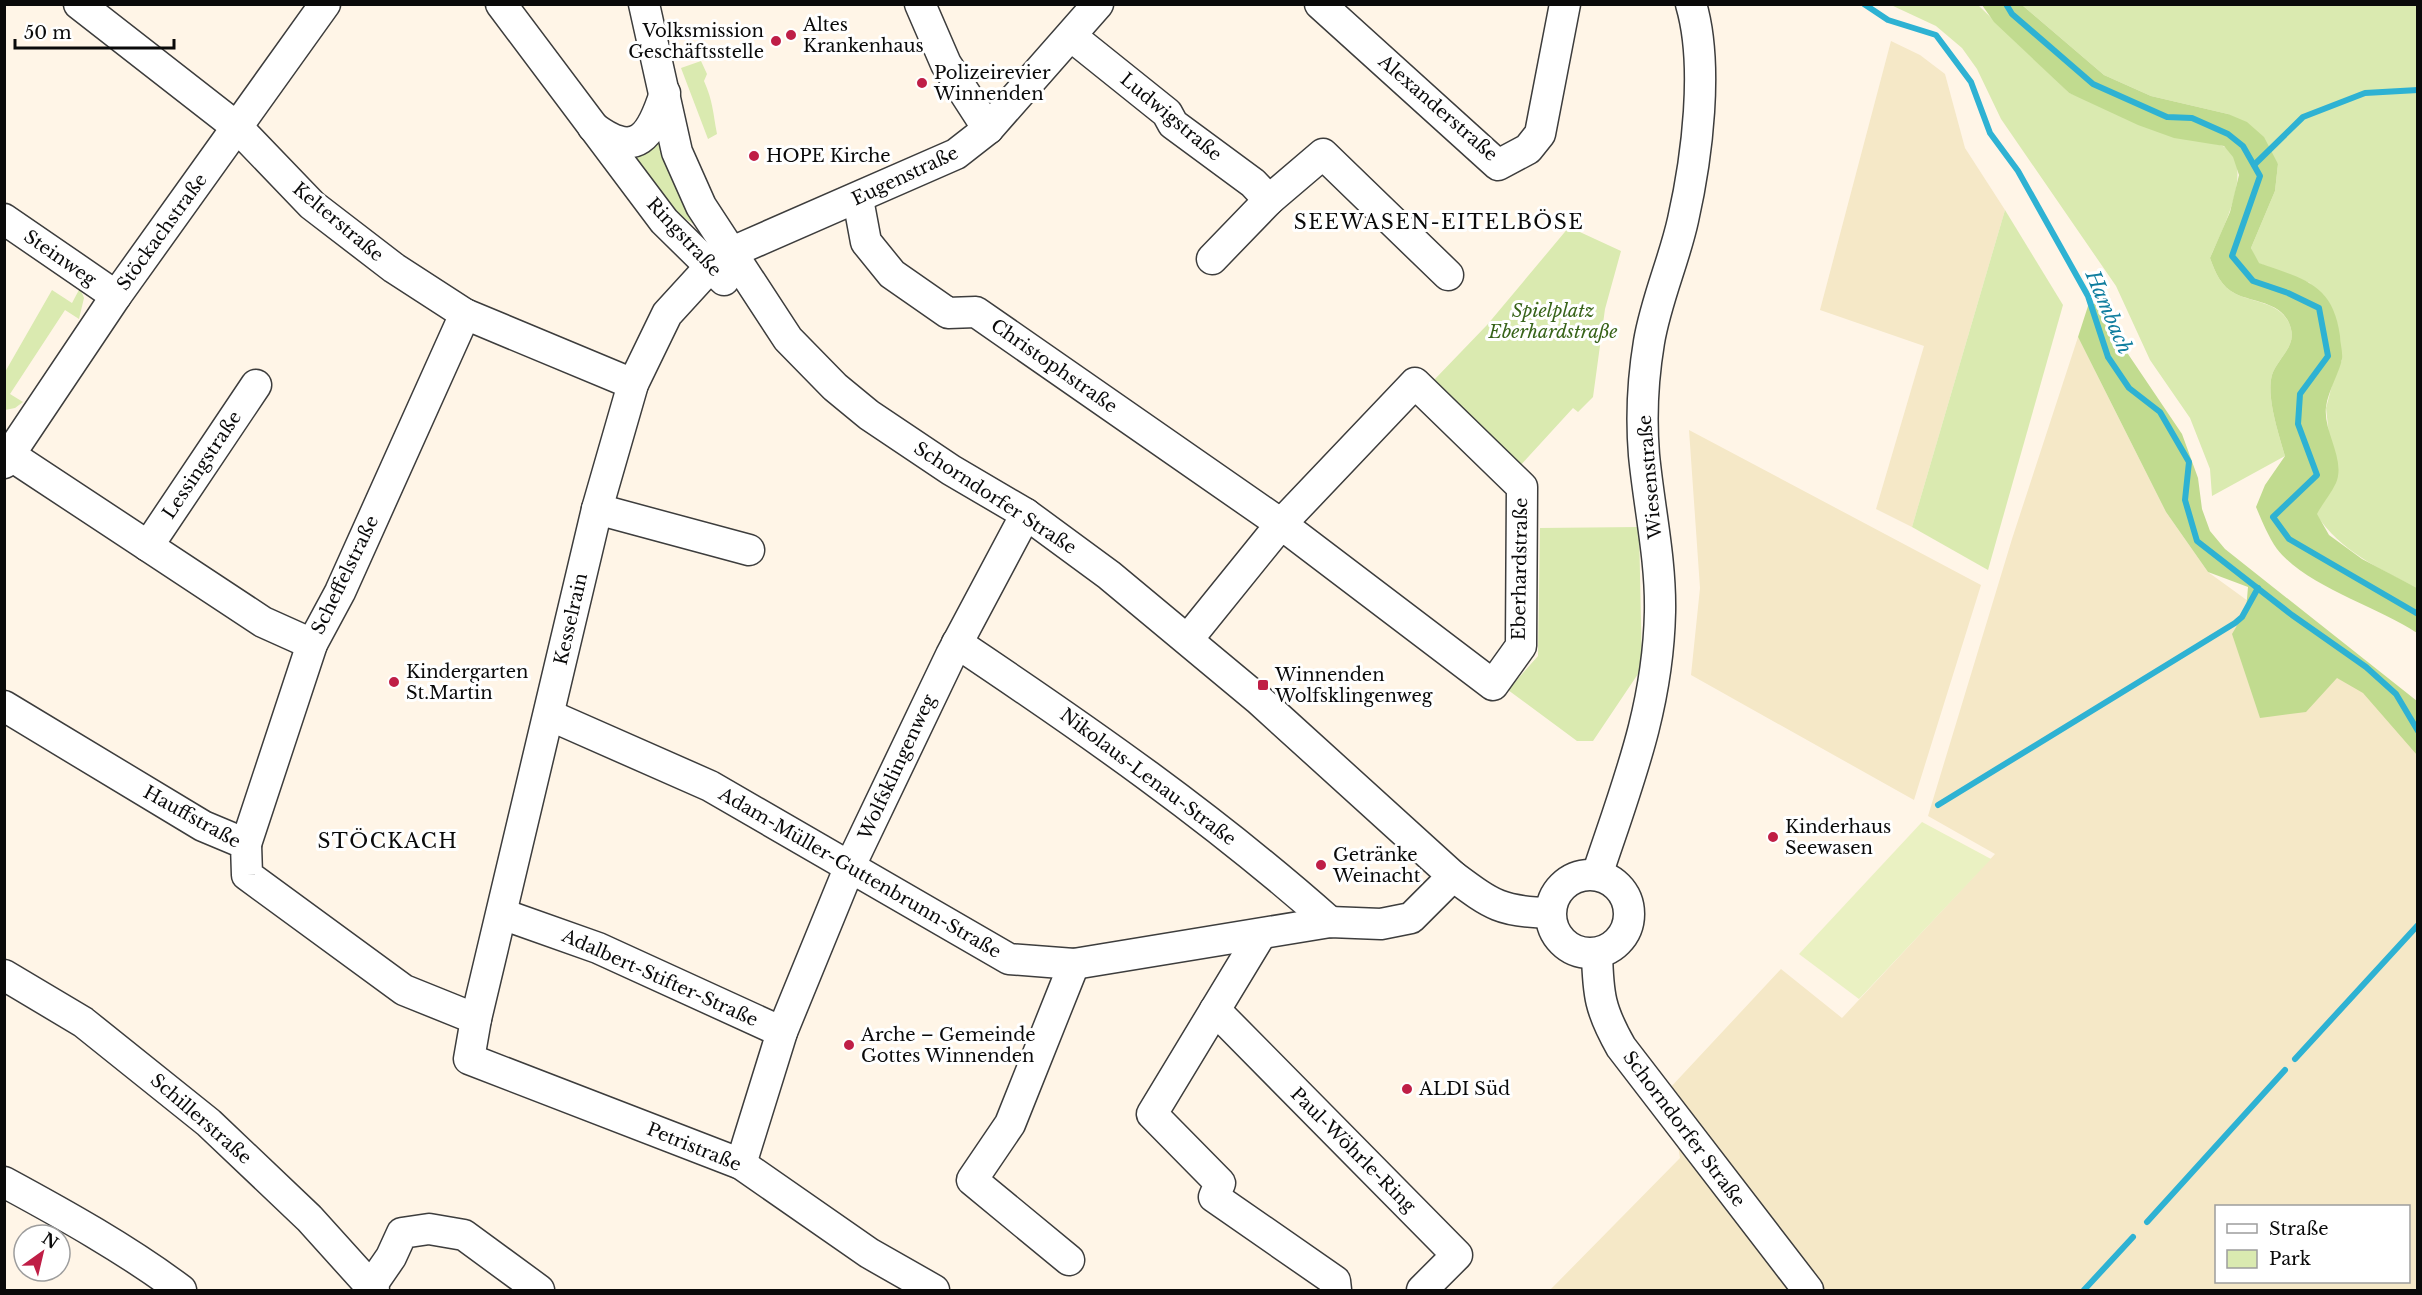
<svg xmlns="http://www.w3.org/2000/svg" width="2422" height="1295" font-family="'Libre Baskerville',serif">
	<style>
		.farmland { fill: #f5e8c7; fill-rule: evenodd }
		.green { fill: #daeab0 }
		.forest { fill: #c1db8f }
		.pitch { fill: #eaf1c2 }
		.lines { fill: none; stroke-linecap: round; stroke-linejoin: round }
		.stream { stroke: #2eb2d3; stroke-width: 6 }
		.minor-casing { stroke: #3d3d3d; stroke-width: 33 }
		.minor { stroke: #fff; stroke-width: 30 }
		.poi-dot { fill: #bf1e46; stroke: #fff; stroke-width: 2 }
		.labels { text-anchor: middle; stroke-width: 6; stroke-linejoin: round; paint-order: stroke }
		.poi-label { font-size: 18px; fill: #0a0a0a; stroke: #fff; text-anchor: start }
		.street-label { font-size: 18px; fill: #0a0a0a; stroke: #fff }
		.park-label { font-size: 18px; font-style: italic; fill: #376319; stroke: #fff }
		.neighbourhood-label { font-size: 20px; letter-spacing: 1.5px; fill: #0a0a0a; stroke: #fff }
		.water-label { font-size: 20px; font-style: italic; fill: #107e9f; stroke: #fff }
	</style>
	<rect width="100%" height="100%" fill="#fff5e7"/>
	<g class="farmland">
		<polygon points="1891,41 1920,55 1945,74 1965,148 2005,210 1912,527 1876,509 1924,346 1820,310"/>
		<path d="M2078,337L2166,512L2208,572L2266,614L2376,684L2417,752V1290H1550L1680,1158L1669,1089L1781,969L1842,1018L1995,854L1928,816L2012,539ZM2216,1206H2408V1282H2216Z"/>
		<polygon points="1689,430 1981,585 1914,800 1691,675 1700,588"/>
	</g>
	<g class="green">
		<path d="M1891,5H1978L2069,93L2205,142C2210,143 2218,144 2223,146C2258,164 2220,234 2210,258C2215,272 2221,287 2236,294C2255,303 2285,303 2291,329C2296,347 2277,359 2272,375C2266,397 2279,435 2285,456L2212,496L2210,469L2190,418L2150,360L2116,286L2001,119L1977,69L1962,48L1936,26Z"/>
		<path d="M2022,5H2417V588C2380,569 2340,551 2316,514L2326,498L2329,435L2326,408L2335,374L2342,360L2310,283L2258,263L2251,248L2275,191L2278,164L2228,114L2151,96L2104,75Z"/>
		<path d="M701,61L707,74L704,81C713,101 713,113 717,134L708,139L681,68Z"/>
		<polygon points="665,127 699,224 695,225 673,211 622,152"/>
		<polygon points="2005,210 2063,305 1988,570 1912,527"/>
		<polygon points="1569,227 1621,251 1605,309 1593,397 1578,412 1573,408 1519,467 1434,380 1487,325"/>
		<polygon points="80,288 84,298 79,319 65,310 10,394 23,402 15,408 5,410 5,372 52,290 72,303"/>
		<polygon points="1639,527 1642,668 1593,741 1577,741 1508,690 1538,656 1540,528"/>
	</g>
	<g class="forest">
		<path d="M1982,5H2022L2104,75L2151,96L2228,114L2247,122L2264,137L2278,164L2275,191L2251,248L2259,263C2303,279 2333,283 2340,336C2340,343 2343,352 2342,359C2340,371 2328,391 2326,407C2323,432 2346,459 2336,483C2331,494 2322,504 2317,514L2329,535L2362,559L2417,588V633C2378,607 2306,586 2277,549C2268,536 2262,521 2256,507L2265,485L2285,456C2279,435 2266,397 2272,375C2277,359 2296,347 2291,329C2285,302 2255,303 2236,294C2221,287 2215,272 2210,258L2230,212L2239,175L2233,157L2224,146L2174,138L2138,125L2069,93L1994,22Z"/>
		<polygon points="2104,300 2126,351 2182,434 2198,478 2202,509 2210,531 2225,549 2417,701 2417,755 2363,693 2337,678 2306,712 2260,718 2232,634 2246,610 2248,587 2208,572 2166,512 2078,337 2088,306"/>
	</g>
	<polygon class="pitch" points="1922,822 1991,859 1859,999 1799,954"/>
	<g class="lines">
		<g class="stream">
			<polyline points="1864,4 1888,20 1936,35 1971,82 1990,133 2018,171 2088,296 2108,357 2129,388 2160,412 2189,462 2185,500 2197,541 2292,615 2366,667 2396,694 2418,731"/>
			<polyline points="2006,4 2012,14 2093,84 2167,117 2192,118 2228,134 2243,146 2260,176 2232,256 2253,281 2288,293 2319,308 2328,356 2300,394 2298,424 2317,475 2273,517 2289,539 2418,614"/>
			<polyline points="2255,164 2303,117 2365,93 2418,90"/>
			<polyline points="1938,805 2235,623 2242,617 2258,588"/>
			<polyline points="2295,1059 2418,925"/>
			<polyline points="2147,1222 2285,1070"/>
			<polyline points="2084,1290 2133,1237"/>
		</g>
		<defs>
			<g id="minor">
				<polyline points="79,4 238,128 312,205 394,268 465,314 633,384"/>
				<polyline points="501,4 664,221 724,280"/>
				<path d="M644,4L677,152L701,206L788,339L835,387L869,415L951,470L1026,514L1109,575L1258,699L1453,876C1492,905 1501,912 1550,913"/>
				<polyline points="920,4 946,64 988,129"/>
				<polyline points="1320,4 1498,165 1528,149 1540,134 1565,4"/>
				<polyline points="1071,36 1167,113 1173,124 1253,183 1269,200"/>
				<path d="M593,127C637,160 651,136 665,93"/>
				<polyline points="858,199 866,242 892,274 948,313 976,312 1281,524 1493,685 1521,646 1522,487 1415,383 1281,524 1188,639"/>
				<polyline points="4,219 116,296"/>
				<polyline points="1212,259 1269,200 1323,154 1448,275"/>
				<polyline points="4,451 263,622 312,644"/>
				<polyline points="4,463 116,296 325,4"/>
				<polyline points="597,509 749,550"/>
				<polyline points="148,546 256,385"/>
				<path d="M957,643C1087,730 1213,818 1330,922"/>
				<polyline points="4,706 203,826 246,844 247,875 404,990 476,1019"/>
				<polyline points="549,715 710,786 1009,959 1074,964 1330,922 1381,924 1411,918 1453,876"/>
				<polyline points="246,844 312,644 340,592 465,314"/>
				<path d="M1597,875C1627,785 1658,709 1660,612C1661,559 1649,507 1644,455C1641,418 1643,378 1649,342C1656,300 1674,261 1683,220C1697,158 1709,65 1691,4"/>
				<circle cx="1590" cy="914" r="39"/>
				<polyline points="502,914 598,948 782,1032"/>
				<polyline points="1261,934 1152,1114 1220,1183 1214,1197 1335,1281 1336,1290"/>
				<path d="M1597,953C1598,995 1600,1010 1621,1047L1808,1290"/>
				<polyline points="4,975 83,1022 209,1123 309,1218 374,1290"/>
				<polyline points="1215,1010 1457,1255 1422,1290"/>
				<polyline points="741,1164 782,1032 850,866 951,655 1026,514"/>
				<path d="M4,1182C65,1215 126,1249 181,1290"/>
				<polyline points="1069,1260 972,1180 1010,1124 1074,964"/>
				<polyline points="371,1286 391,1257 402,1233 429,1229 464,1235 539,1290"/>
				<polyline points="934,1290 869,1253 741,1164 469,1059 476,1019 597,509 633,384 667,314 710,267 732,252 956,154 988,129 1098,4"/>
			</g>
		</defs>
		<use href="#minor" class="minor-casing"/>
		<use href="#minor" class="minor"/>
	</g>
	<g class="poi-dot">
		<circle cx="791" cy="35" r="6"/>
		<circle cx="776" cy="41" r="6"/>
		<circle cx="922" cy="83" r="6"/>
		<circle cx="754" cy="156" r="6"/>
		<circle cx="394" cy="682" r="6"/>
		<rect x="1257" y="679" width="12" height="12" rx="3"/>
		<circle cx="1773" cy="837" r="6"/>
		<circle cx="1321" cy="865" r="6"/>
		<circle cx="849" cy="1045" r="6"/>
		<circle cx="1407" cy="1089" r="6"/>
	</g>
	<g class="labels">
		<g class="poi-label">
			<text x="803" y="31">Altes<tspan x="803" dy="21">Krankenhaus</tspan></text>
			<text x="764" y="37" text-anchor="end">Volksmission<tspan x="764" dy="21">Geschäftsstelle</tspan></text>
			<text x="934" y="79">Polizeirevier<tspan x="934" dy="21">Winnenden</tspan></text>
			<text x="766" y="162">HOPE Kirche</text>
			<text x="406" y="678">Kindergarten<tspan x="406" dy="21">St.Martin</tspan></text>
			<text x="1275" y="681">Winnenden<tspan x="1275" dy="21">Wolfsklingenweg</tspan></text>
			<text x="1785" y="833">Kinderhaus<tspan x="1785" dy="21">Seewasen</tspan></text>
			<text x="1333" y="861">Getränke<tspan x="1333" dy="21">Weinacht</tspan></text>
			<text x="861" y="1041">Arche – Gemeinde<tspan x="861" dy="21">Gottes Winnenden</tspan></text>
			<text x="1419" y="1095">ALDI Süd</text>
		</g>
		<g class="street-label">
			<text transform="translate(1438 108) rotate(41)" y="6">Alexanderstraße</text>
			<text transform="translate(1171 117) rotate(40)" y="6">Ludwigstraße</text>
			<text transform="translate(905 176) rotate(-25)" y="6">Eugenstraße</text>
			<text transform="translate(338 222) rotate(40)" y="6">Kelterstraße</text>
			<text transform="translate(162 232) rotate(-54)" y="6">Stöckachstraße</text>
			<text transform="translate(684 237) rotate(47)" y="6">Ringstraße</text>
			<text transform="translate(60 258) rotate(35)" y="6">Steinweg</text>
			<text transform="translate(1054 366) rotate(35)" y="6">Christophstraße</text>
			<text transform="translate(202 465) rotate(-56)" y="6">Lessingstraße</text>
			<text transform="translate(1650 477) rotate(-95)" y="6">Wiesenstraße</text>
			<text transform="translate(995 498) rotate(33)" y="6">Schorndorfer Straße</text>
			<text transform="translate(1520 569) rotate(-89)" y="6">Eberhardstraße</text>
			<text transform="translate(345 575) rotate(-64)" y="6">Scheffelstraße</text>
			<text transform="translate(571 619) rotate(-77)" y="6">Kesselrain</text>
			<text transform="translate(897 767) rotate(-65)" y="6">Wolfsklingenweg</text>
			<text transform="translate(1148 777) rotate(37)" y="6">Nikolaus-Lenau-Straße</text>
			<text transform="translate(192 817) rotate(29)" y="6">Hauffstraße</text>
			<text transform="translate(860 873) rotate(30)" y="6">Adam-Müller-Guttenbrunn-Straße</text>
			<text transform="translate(660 978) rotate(24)" y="6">Adalbert-Stifter-Straße</text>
			<text transform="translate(201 1119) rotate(41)" y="6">Schillerstraße</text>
			<text transform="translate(1684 1129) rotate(53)" y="6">Schorndorfer Straße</text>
			<text transform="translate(694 1147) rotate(22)" y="6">Petristraße</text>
			<text transform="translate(1353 1150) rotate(45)" y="6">Paul-Wöhrle-Ring</text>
		</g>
		<g class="park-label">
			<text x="1553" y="317">Spielplatz<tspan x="1553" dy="21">Eberhardstraße</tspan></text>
		</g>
		<g class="neighbourhood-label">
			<text x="1439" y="229">SEEWASEN-EITELBÖSE</text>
			<text x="388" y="848">STÖCKACH</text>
		</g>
		<g class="water-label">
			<text transform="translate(2109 312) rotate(67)" y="7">Hambach</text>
		</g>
	</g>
	<rect width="2422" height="1295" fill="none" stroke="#0a0a0a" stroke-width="12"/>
	<rect x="2215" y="1205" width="195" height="78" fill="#ffffff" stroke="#9d9d9d" stroke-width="1.5"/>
	<rect x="2227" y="1224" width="30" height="9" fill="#ffffff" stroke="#9d9d9d" stroke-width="1.5"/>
	<text x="2269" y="1235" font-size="18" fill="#0a0a0a">Straße</text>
	<rect x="2227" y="1250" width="30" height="18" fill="#daeab0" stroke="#9d9d9d" stroke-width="1.5"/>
	<text x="2269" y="1265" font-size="18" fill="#0a0a0a">Park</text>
	<g transform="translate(42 1253) rotate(34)"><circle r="28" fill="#ffffff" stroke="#9d9d9d" stroke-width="1.5"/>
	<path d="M0-4.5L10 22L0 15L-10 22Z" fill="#bf1e46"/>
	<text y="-9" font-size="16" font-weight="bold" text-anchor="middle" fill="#0a0a0a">N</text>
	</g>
	<path d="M15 39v9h159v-9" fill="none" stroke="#0a0a0a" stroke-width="3"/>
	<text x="24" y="39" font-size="18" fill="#0a0a0a" stroke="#ffffff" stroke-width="4.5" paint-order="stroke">50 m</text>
</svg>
